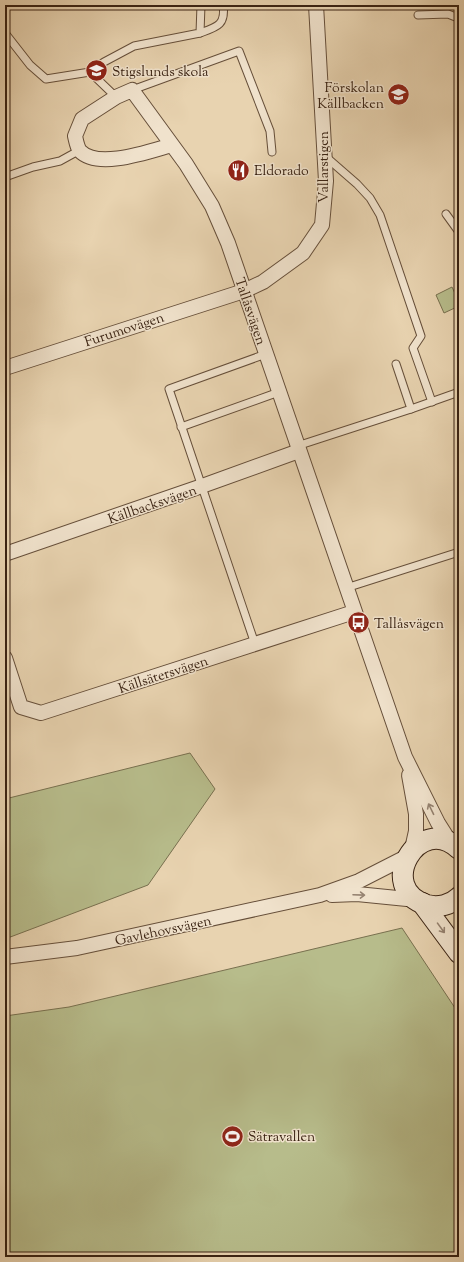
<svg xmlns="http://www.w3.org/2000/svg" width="464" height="1262" font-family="'Sorts Mill Goudy',serif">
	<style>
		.green { fill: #b7bc8b; stroke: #78704f }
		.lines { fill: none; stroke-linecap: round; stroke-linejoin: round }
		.lane-casing { stroke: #664f3a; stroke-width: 9 }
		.street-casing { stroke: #664f3a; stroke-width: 16 }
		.secondary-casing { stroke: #3a2313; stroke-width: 22 }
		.lane { stroke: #f0e2cc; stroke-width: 7 }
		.street { stroke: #f0e2cc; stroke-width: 14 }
		.secondary { stroke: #f0e2cc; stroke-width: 20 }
		.oneway { stroke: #958270 }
		.labels { text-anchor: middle; stroke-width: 3; stroke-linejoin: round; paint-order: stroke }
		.poi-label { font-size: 14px; fill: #3a2313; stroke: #f0e2cc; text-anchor: start }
		.street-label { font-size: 14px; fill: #3a2313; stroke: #f0e2cc }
	</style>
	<rect width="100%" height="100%" fill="#e8d3b0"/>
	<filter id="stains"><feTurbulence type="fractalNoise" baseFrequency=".005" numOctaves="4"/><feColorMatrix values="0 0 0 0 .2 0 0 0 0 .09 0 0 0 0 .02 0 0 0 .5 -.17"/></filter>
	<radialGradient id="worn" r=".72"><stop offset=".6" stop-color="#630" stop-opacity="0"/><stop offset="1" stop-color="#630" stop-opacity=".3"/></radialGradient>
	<g class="green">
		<polygon points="452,287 459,302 459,306 444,313 436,295"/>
		<polygon points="190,753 215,789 148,885 5,939 5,799"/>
		<polygon points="402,928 459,1014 459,1257 5,1257 5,1016 69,1007"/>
	</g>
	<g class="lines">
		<defs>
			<g id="lane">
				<polyline points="418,15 448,14 458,18 459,17"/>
				<polyline points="5,33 30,65 46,79 90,72 116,97"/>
				<path d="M200,33C217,27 226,25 223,5"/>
				<polyline points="90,72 104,62 134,46 200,33 201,5"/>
				<polyline points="132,90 239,51 270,131 272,152"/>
				<polyline points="326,157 357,184 370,198 380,215 421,336 413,348 432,402"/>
				<polyline points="5,177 33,167 60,161 80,150"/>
				<polyline points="446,214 459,232"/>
				<polyline points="411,409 459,392"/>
				<polyline points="181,427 279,392"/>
				<polyline points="297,446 411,409 396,364"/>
				<polyline points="346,588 459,552"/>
				<polyline points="255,644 169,389 266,354"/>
			</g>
			<g id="street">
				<path d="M172,145C150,151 98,170 80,151C77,147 76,140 75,136L82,119L116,97L132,90L186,164L212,206L228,243L405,757L438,823L450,842"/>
				<polyline points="5,368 244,291 263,282 303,253 322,225 326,181 316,5"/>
				<polyline points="5,554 202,486 299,451"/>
				<polyline points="5,658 21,707 41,713 354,612"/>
				<polyline points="409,775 416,814 416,831 412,849"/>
				<polyline points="332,895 357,894 417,900"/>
				<polyline points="5,957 77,948 320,895 359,881 408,856"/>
			</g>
			<g id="secondary">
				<path d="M459,849C419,811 374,889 427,905C438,908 451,905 459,897"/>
				<polyline points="422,903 459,953"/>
			</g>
		</defs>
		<use href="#lane" class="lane-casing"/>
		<use href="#street" class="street-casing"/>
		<use href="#secondary" class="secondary-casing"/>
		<use href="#lane" class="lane"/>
		<use href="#street" class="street"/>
		<use href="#secondary" class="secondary"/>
	</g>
	<defs><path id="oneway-shaft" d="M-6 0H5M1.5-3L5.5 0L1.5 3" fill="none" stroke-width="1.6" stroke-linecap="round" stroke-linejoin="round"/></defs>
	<g class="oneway">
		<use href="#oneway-shaft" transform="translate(431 809) rotate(-116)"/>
		<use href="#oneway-shaft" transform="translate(359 895) rotate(2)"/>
		<use href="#oneway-shaft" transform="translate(441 928) rotate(54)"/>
	</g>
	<defs>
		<symbol id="school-disc" viewBox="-11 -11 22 22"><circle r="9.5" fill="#8f2418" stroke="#f0e2cc"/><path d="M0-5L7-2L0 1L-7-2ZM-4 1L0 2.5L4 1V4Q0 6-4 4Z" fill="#fff"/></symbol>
		<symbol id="restaurant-disc" viewBox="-11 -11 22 22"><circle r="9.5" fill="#8f2418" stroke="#f0e2cc"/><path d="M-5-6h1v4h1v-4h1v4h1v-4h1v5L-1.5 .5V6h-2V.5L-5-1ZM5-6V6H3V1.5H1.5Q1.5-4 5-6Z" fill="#fff"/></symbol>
		<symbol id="bus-disc" viewBox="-11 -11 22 22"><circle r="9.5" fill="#8f2418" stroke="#f0e2cc"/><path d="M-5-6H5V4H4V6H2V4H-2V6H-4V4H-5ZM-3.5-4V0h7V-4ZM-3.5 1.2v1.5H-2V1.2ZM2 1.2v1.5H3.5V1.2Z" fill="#fff"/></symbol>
		<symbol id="stadium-disc" viewBox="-11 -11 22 22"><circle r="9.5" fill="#8f2418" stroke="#f0e2cc"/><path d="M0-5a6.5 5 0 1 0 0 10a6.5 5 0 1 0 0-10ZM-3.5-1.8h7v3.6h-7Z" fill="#fff"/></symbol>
	</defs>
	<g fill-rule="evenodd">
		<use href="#school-disc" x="84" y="58" width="25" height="25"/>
		<use href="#school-disc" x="386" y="82" width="25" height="25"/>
		<use href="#restaurant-disc" x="226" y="158" width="25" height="25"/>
		<use href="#bus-disc" x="346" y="610" width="25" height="25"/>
		<use href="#stadium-disc" x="220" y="1124" width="25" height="25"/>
	</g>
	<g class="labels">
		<g class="poi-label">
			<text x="112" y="76">Stigslunds skola</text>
			<text x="384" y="92" text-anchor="end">Förskolan<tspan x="384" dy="16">Källbacken</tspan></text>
			<text x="254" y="175">Eldorado</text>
			<text x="374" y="628">Tallåsvägen</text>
			<text x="248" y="1141">Sätravallen</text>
		</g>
		<g class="street-label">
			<text transform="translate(323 167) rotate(-90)" y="5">Vallarstigen</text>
			<text transform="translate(251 311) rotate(71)" y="5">Tallåsvägen</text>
			<text transform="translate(124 329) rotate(-18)" y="5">Furumovägen</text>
			<text transform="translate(152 504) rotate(-19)" y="5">Källbacksvägen</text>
			<text transform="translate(163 674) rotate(-18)" y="5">Källsätersvägen</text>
			<text transform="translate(163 930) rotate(-12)" y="5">Gavlehovsvägen</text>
		</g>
	</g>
	<rect width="464" height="1262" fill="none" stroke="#e8d3b0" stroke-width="20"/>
	<rect x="6" y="6" width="452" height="1250" fill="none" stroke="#3a2313" stroke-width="2"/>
	<rect x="10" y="10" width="444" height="1242" fill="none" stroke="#3a2313"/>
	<rect width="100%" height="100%" filter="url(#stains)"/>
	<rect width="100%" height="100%" fill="url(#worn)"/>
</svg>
